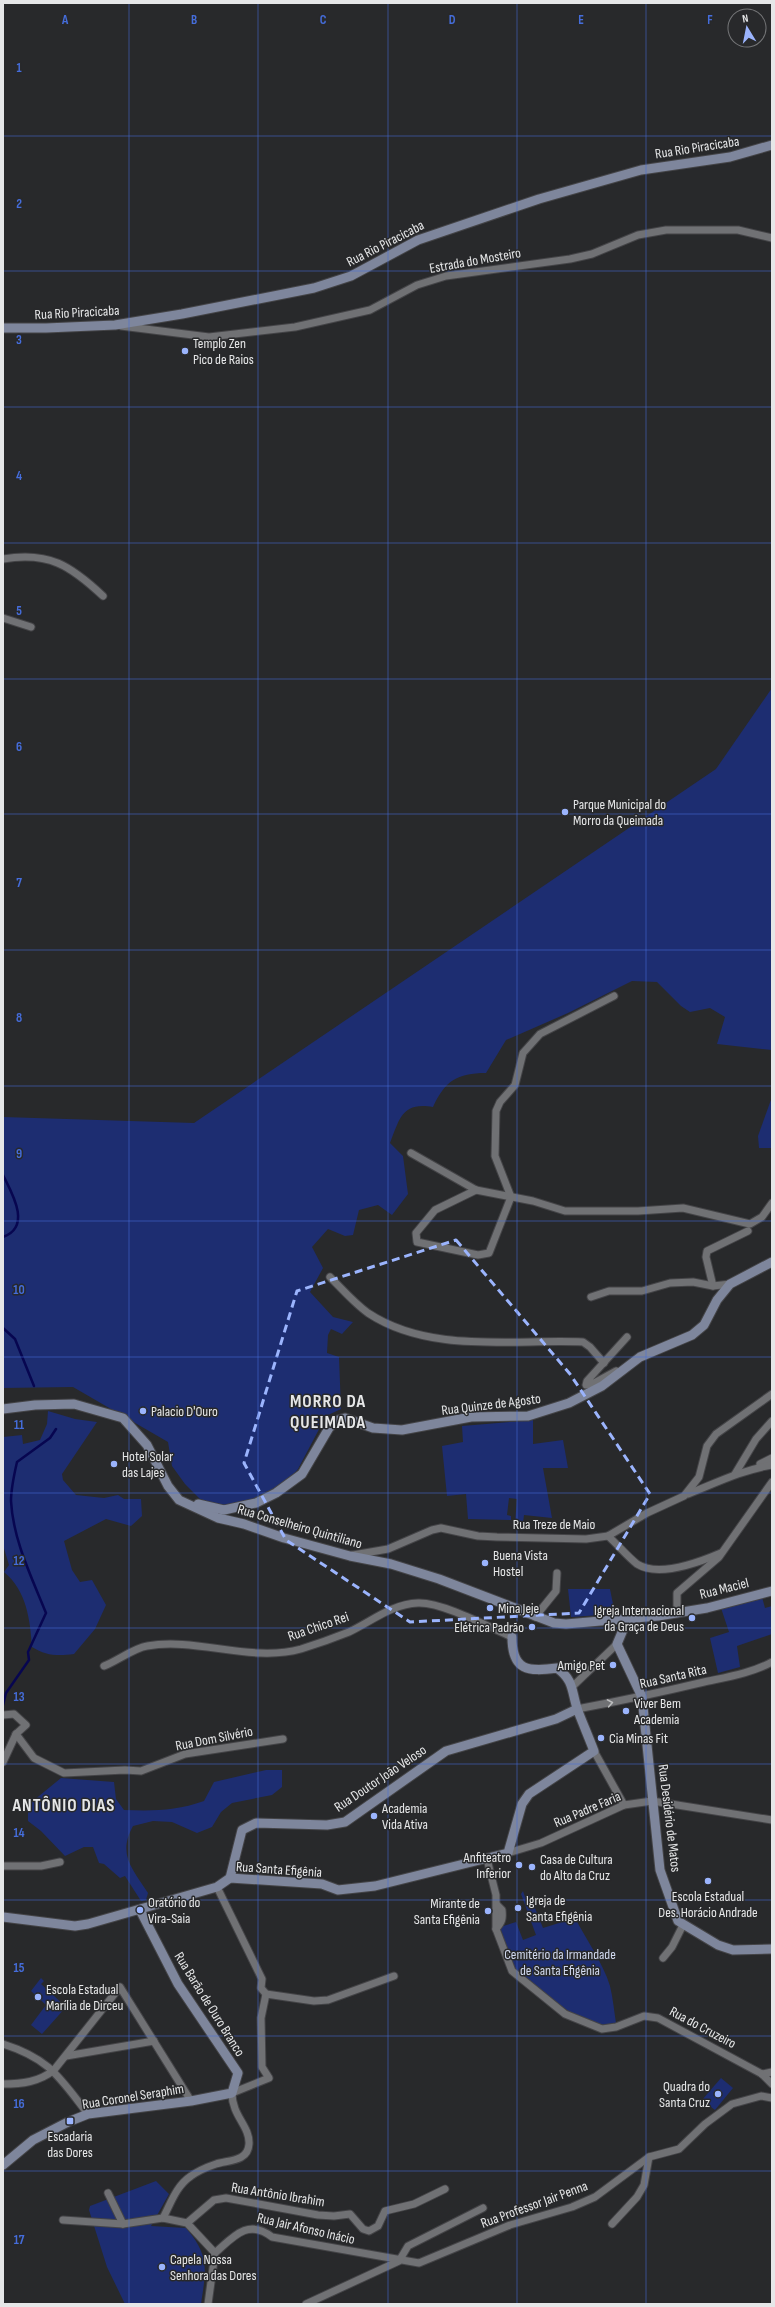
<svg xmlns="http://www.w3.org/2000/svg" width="775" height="2307" font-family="'Sofia Sans Condensed',sans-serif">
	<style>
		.green { fill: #1d2d71 }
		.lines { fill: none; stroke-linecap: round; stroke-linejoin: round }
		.stream { stroke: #070650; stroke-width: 2.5 }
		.street-casing { stroke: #444447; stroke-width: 9 }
		.secondary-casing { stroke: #444447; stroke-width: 11 }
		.street { stroke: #707174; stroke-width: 7 }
		.secondary { stroke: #7e869c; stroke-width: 9 }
		.oneway { stroke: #bdbebf }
		.marked { fill: none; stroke: #9bb4fd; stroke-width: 3; stroke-dasharray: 8 5; stroke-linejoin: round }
		.grid { fill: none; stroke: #456ddb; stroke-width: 1; stroke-opacity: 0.55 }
		.poi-dot { fill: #9bb4fd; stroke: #28292b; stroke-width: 1.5 }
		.labels { text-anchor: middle; stroke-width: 3; stroke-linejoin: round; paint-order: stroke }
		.street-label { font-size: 14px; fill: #e6e7e8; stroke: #28292b }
		.poi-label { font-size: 14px; fill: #e6e7e8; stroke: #28292b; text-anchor: start }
		.park-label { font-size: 14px; fill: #d1d9ef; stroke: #28292b }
		.district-label { font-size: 18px; font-weight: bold; letter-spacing: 1px; fill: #e6e7e8; stroke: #28292b }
		.grid-label { font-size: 13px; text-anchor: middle; font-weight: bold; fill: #456ddb; stroke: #28292b; stroke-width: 3; stroke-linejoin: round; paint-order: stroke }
	</style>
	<rect width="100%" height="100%" fill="#28292b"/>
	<g class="green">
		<path d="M772,688V1050L717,1044L725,1017L710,1008L690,1012L681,1006L657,982L632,981L568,1013L506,1040L486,1073C457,1073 445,1081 433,1107C402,1102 400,1118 390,1143L403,1156L408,1194L392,1215L378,1205L359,1210L353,1235L345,1236L328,1229L312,1247L323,1268L310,1292L333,1317L353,1322L342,1334L331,1329L328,1335L327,1353L339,1357L341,1409L326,1416L298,1469L285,1484L245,1503L221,1506L200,1499L185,1484L172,1466L168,1442L73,1387L3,1388V1117L194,1123L716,769Z"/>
		<polygon points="772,1097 772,1148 759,1148 758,1136"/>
		<path d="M48,1411L75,1419L97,1422L62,1474L63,1480L76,1495L104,1498L118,1495L124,1499H141L142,1516L131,1526L106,1519L64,1541L72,1570L80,1582L92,1580L106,1605L95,1629L74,1654C58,1656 46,1656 32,1647C30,1620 27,1591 4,1572L9,1565L3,1545V1437L22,1435L23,1444L40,1440L47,1424Z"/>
		<polygon points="533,1420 533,1444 563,1440 568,1468 543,1468 552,1518 524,1515 523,1523 515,1523 517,1499 509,1498 507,1515 511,1516 511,1520 468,1519 466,1494 447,1496 442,1446 463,1442 462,1426"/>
		<polygon points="568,1589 610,1589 615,1614 571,1617"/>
		<polygon points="762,1597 765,1608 772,1606 772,1634 737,1646 740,1667 718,1673 710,1638 729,1632 721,1608"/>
		<path d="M266,1770H282V1787L272,1795L232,1803L221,1812L212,1827L197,1833L172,1822L153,1821L133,1826C117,1855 133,1869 148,1893L146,1900L141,1901L125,1876L120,1878L104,1864L99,1863L93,1847H84L65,1856L41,1831L28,1821V1805L61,1778L114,1782L116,1799L124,1810C153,1811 176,1811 204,1801L214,1782Z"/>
		<path d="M523,1891L525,1897L530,1896L543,1928L575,1918C586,1939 603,1963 610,1986C613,1998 614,2011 616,2023L602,2029L570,2012L515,1975L500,1927L516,1922L523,1940L536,1935L521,1894Z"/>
		<polygon points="41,1978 44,1981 41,1984 66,2007 42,2034 31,2025 46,2005 31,1991"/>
		<polygon points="721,2078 733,2088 715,2110 702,2100"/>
		<path d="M156,2181L169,2194L151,2226L186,2228C210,2256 206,2270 201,2304H125L107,2267L89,2210L90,2206Z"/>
	</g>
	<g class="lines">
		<g class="stream">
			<path d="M3,1175C12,1193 32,1227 3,1237"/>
			<polyline points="3,1328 15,1339 34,1386"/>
			<path d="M3,1705L6,1693L29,1660L28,1652L46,1613C32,1578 13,1540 11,1501C11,1488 14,1475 17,1462L50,1438L56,1429"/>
		</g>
		<defs>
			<g id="street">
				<polyline points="121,326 209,337 295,327 370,310 417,285 446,276 570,259 592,254 638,235 666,230 738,230 772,238"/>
				<path d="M3,559C49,551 71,566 103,596"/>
				<polyline points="3,618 31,627"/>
				<polyline points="411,1153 476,1190 533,1201 565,1211 638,1211 683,1208 750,1224 762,1217 772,1203"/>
				<polyline points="476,1190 435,1210 416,1233 417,1242 478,1255 489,1253 511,1197 495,1156 496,1111 500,1102 515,1085 523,1053 540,1034 614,996"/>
				<path d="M330,1277C342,1289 354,1303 368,1313C430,1354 513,1339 583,1342L590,1347L604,1363"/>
				<polyline points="713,1286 706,1257 707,1251 748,1231"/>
				<polyline points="591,1297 609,1291 642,1291 670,1283 693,1282 713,1286 730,1284"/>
				<polyline points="616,1371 594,1383 586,1385 587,1381 627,1337"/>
				<polyline points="760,1464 772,1458"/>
				<polyline points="735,1474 756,1439 772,1421"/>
				<path d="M688,1494C716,1483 742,1470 772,1465"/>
				<path d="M608,1536C618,1545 627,1556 637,1564C659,1578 700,1562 721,1553"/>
				<polyline points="353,1555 388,1549 432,1530 441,1528 478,1536 497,1537 586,1539 608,1536 647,1513 684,1496 699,1477 707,1446 716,1434 772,1394"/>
				<polyline points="677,1613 677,1593 719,1557 772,1482"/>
				<polyline points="535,1617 556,1591 557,1573"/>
				<path d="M104,1666C117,1661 134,1648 147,1646C197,1637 251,1663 301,1649C317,1644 334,1638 349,1632C372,1621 392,1604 418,1603C442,1602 489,1627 512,1637"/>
				<polyline points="573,1686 617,1644"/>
				<path d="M577,1709C620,1701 662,1692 704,1682C727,1677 752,1673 772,1662"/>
				<polyline points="3,1715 14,1714 26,1725 16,1734 34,1758 64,1773 125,1770 141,1771 185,1754 283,1739"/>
				<polyline points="594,1751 624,1805"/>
				<polyline points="3,1762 16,1734"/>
				<polyline points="508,1853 541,1843 624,1805 652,1801 772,1820"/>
				<polyline points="487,1859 496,1895 496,1929 512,1971 565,2014 602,2029 616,2027 644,2016 658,2018 762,2074 772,2084"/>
				<polyline points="3,1866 41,1866 60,1862"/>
				<path d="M496,1929C502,1922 503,1919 502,1910L497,1905"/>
				<polyline points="663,1958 672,1947 683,1925"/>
				<polyline points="266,1994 314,2001 328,2000 394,1976"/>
				<path d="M3,2044C50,2059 59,2077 88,2114"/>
				<polyline points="66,2056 154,2041"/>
				<polyline points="762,2074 772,2072"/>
				<path d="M3,2084C22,2084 39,2082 54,2070L120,1987L191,2101"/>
				<polyline points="108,2193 123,2224"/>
				<path d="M163,2218C171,2203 176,2186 191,2176C198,2171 207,2167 216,2164C228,2160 248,2162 249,2144C250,2126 232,2116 232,2093L269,2078L262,2067L261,2018L266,1994L261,1988L262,1979L217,1887"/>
				<polyline points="63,2220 123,2224 163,2218 187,2223 215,2253 208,2304"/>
				<polyline points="187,2223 214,2200 226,2198 318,2215 334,2216 350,2214 363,2229 369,2231 378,2226 385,2211 414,2204 445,2189"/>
				<polyline points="612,2224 637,2197 644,2185 649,2157"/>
				<path d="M215,2253C233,2237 248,2218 272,2237L419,2263L510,2225L572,2207L595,2197L649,2157L679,2149L705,2124L732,2104L761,2096L772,2098"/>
				<polyline points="306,2304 399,2261 408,2246 483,2208"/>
			</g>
			<g id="secondary">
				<polyline points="3,328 46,328 115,325 182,314 314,288 351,276 418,240 539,199 641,170 730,157 772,145"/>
				<polyline points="3,1409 35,1405 74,1404 123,1418 147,1445 168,1486 179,1500 218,1518 244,1524 284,1538 350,1556 391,1564 439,1579 554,1623 566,1624 658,1616 707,1608 772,1591"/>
				<polyline points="198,1504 224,1510 256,1503 276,1493 302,1474 329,1428 338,1420 345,1418 373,1428 402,1430 471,1417 528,1416 569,1403 602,1386 640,1357 692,1335 704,1325 717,1300 730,1284 772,1262"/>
				<polyline points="628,1618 617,1644 642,1697 660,1870 678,1921 718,1945 733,1950 772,1949"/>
				<polyline points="230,1878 242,1830 256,1823 327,1825 345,1822 446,1751 556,1719 577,1709"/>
				<path d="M3,1917L75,1926L88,1924L217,1887L230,1878L322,1884L338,1890L375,1886L508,1853L522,1804L529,1794L594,1751C589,1738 583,1724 578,1711C571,1692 575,1681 557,1668C528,1672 512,1671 512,1637"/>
				<polyline points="3,2165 33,2140 68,2122 88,2114 191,2101 232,2093 238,2073 178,1984 140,1910"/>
			</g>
		</defs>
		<use href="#street" class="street-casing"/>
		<use href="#secondary" class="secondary-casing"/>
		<use href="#street" class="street"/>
		<use href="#secondary" class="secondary"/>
	</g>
	<defs><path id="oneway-chevron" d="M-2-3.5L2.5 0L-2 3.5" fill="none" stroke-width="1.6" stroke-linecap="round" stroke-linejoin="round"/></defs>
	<use class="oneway" href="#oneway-chevron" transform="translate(610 1703) rotate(-10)"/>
	<path class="marked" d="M456,1240L570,1374L650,1494L579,1613L410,1622L286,1540L244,1463L297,1291Z"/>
	<path class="grid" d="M129,3V2304M258,3V2304M388,3V2304M517,3V2304M646,3V2304M3,136H772M3,271H772M3,407H772M3,543H772M3,679H772M3,814H772M3,950H772M3,1086H772M3,1221H772M3,1357H772M3,1493H772M3,1628H772M3,1764H772M3,1900H772M3,2036H772M3,2171H772"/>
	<g class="poi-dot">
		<circle cx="185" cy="351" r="4"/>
		<circle cx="565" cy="812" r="4"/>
		<circle cx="143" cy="1411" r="4"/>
		<circle cx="114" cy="1464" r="4"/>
		<circle cx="485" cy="1563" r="4"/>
		<circle cx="490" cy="1608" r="4"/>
		<circle cx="692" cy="1618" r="4"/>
		<circle cx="532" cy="1627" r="4"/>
		<circle cx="613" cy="1665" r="4"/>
		<circle cx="626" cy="1711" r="4"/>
		<circle cx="601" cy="1738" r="4"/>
		<circle cx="374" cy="1816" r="4"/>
		<circle cx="519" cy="1865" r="4"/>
		<circle cx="532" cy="1867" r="4"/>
		<circle cx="708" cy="1881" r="4"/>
		<circle cx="518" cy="1908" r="4"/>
		<circle cx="140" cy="1910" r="4"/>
		<circle cx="488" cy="1911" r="4"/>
		<circle cx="38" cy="1997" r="4"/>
		<circle cx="718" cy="2094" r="4"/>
		<rect x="66" y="2117" width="8" height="8" rx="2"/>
		<circle cx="162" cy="2267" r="4"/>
	</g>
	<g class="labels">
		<g class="street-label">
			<text transform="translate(697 147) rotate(-9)" y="5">Rua Rio Piracicaba</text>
			<text transform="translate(385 243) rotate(-27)" y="5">Rua Rio Piracicaba</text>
			<text transform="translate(475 260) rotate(-10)" y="5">Estrada do Mosteiro</text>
			<text transform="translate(77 312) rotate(-3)" y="5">Rua Rio Piracicaba</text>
			<text transform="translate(491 1404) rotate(-7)" y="5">Rua Quinze de Agosto</text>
			<text x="554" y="1529">Rua Treze de Maio</text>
			<text transform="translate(300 1526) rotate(16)" y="5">Rua Conselheiro Quintiliano</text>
			<text transform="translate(724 1588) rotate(-14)" y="5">Rua Maciel</text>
			<text transform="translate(318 1626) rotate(-19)" y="5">Rua Chico Rei</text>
			<text transform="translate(673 1676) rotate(-13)" y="5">Rua Santa Rita</text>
			<text transform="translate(214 1738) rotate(-11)" y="5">Rua Dom Silvério</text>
			<text transform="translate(380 1778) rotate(-34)" y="5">Rua Doutor João Veloso</text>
			<text transform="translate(587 1809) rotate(-23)" y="5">Rua Padre Faria</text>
			<text transform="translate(670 1818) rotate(83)" y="5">Rua Desidério de Matos</text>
			<text transform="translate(279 1869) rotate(4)" y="5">Rua Santa Efigênia</text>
			<text transform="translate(210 2004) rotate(58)" y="5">Rua Barão de Ouro Branco</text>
			<text transform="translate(703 2027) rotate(28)" y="5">Rua do Cruzeiro</text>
			<text transform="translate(133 2096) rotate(-9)" y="5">Rua Coronel Seraphim</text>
			<text transform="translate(278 2194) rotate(9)" y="5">Rua Antônio Ibrahim</text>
			<text transform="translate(534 2204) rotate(-20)" y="5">Rua Professor Jair Penna</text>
			<text transform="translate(306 2228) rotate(13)" y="5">Rua Jair Afonso Inácio</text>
		</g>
		<g class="poi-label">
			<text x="193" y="348">Templo Zen<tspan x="193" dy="16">Pico de Raios</tspan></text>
			<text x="573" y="809">Parque Municipal do<tspan x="573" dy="16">Morro da Queimada</tspan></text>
			<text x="151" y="1416">Palacio D'Ouro</text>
			<text x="122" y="1461">Hotel Solar<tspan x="122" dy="16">das Lajes</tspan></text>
			<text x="493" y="1560">Buena Vista<tspan x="493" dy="16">Hostel</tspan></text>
			<text x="498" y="1613">Mina Jeje</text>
			<text x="684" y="1615" text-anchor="end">Igreja Internacional<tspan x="684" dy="16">da Graça de Deus</tspan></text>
			<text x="524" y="1632" text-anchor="end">Elétrica Padrão</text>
			<text x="605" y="1670" text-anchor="end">Amigo Pet</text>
			<text x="634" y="1708">Viver Bem<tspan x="634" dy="16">Academia</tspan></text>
			<text x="609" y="1743">Cia Minas Fit</text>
			<text x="382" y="1813">Academia<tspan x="382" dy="16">Vida Ativa</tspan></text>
			<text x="511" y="1862" text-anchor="end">Anfiteatro<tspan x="511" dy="16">Inferior</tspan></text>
			<text x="540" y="1864">Casa de Cultura<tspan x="540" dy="16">do Alto da Cruz</tspan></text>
			<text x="708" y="1901" text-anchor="middle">Escola Estadual<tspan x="708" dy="16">Des. Horácio Andrade</tspan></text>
			<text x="526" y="1905">Igreja de<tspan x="526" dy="16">Santa Efigênia</tspan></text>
			<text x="148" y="1907">Oratório do<tspan x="148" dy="16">Vira-Saia</tspan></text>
			<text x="480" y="1908" text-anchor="end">Mirante de<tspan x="480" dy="16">Santa Efigênia</tspan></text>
			<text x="46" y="1994">Escola Estadual<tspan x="46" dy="16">Marília de Dirceu</tspan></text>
			<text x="710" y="2091" text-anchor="end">Quadra do<tspan x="710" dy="16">Santa Cruz</tspan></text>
			<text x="70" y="2141" text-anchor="middle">Escadaria<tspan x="70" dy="16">das Dores</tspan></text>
			<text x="170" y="2264">Capela Nossa<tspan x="170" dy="16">Senhora das Dores</tspan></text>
		</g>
		<g class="park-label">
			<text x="560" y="1959">Cemitério da Irmandade<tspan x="560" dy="16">de Santa Efigênia</tspan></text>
		</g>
		<g class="district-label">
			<text x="328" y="1407">MORRO DA<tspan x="328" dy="21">QUEIMADA</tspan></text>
			<text x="64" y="1811">ANTÔNIO DIAS</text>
		</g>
	</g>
	<g class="grid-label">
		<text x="65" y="24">A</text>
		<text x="194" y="24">B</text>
		<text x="323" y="24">C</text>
		<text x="452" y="24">D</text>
		<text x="581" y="24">E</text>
		<text x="710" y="24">F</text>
		<text x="19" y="72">1</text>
		<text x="19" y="208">2</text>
		<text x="19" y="344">3</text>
		<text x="19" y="480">4</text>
		<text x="19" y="615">5</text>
		<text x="19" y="751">6</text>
		<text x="19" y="887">7</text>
		<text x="19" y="1022">8</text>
		<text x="19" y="1158">9</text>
		<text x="19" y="1294">10</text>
		<text x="19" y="1429">11</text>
		<text x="19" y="1565">12</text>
		<text x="19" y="1701">13</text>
		<text x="19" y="1837">14</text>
		<text x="19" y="1972">15</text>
		<text x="19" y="2108">16</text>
		<text x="19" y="2244">17</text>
	</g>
	<rect width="775" height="2307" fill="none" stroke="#e6e7e8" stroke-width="8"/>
	<g transform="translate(747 28) rotate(350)"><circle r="19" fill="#28292b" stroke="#747577"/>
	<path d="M0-3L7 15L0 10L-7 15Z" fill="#9bb4fd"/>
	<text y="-6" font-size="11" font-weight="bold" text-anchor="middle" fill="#e6e7e8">N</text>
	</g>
</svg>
